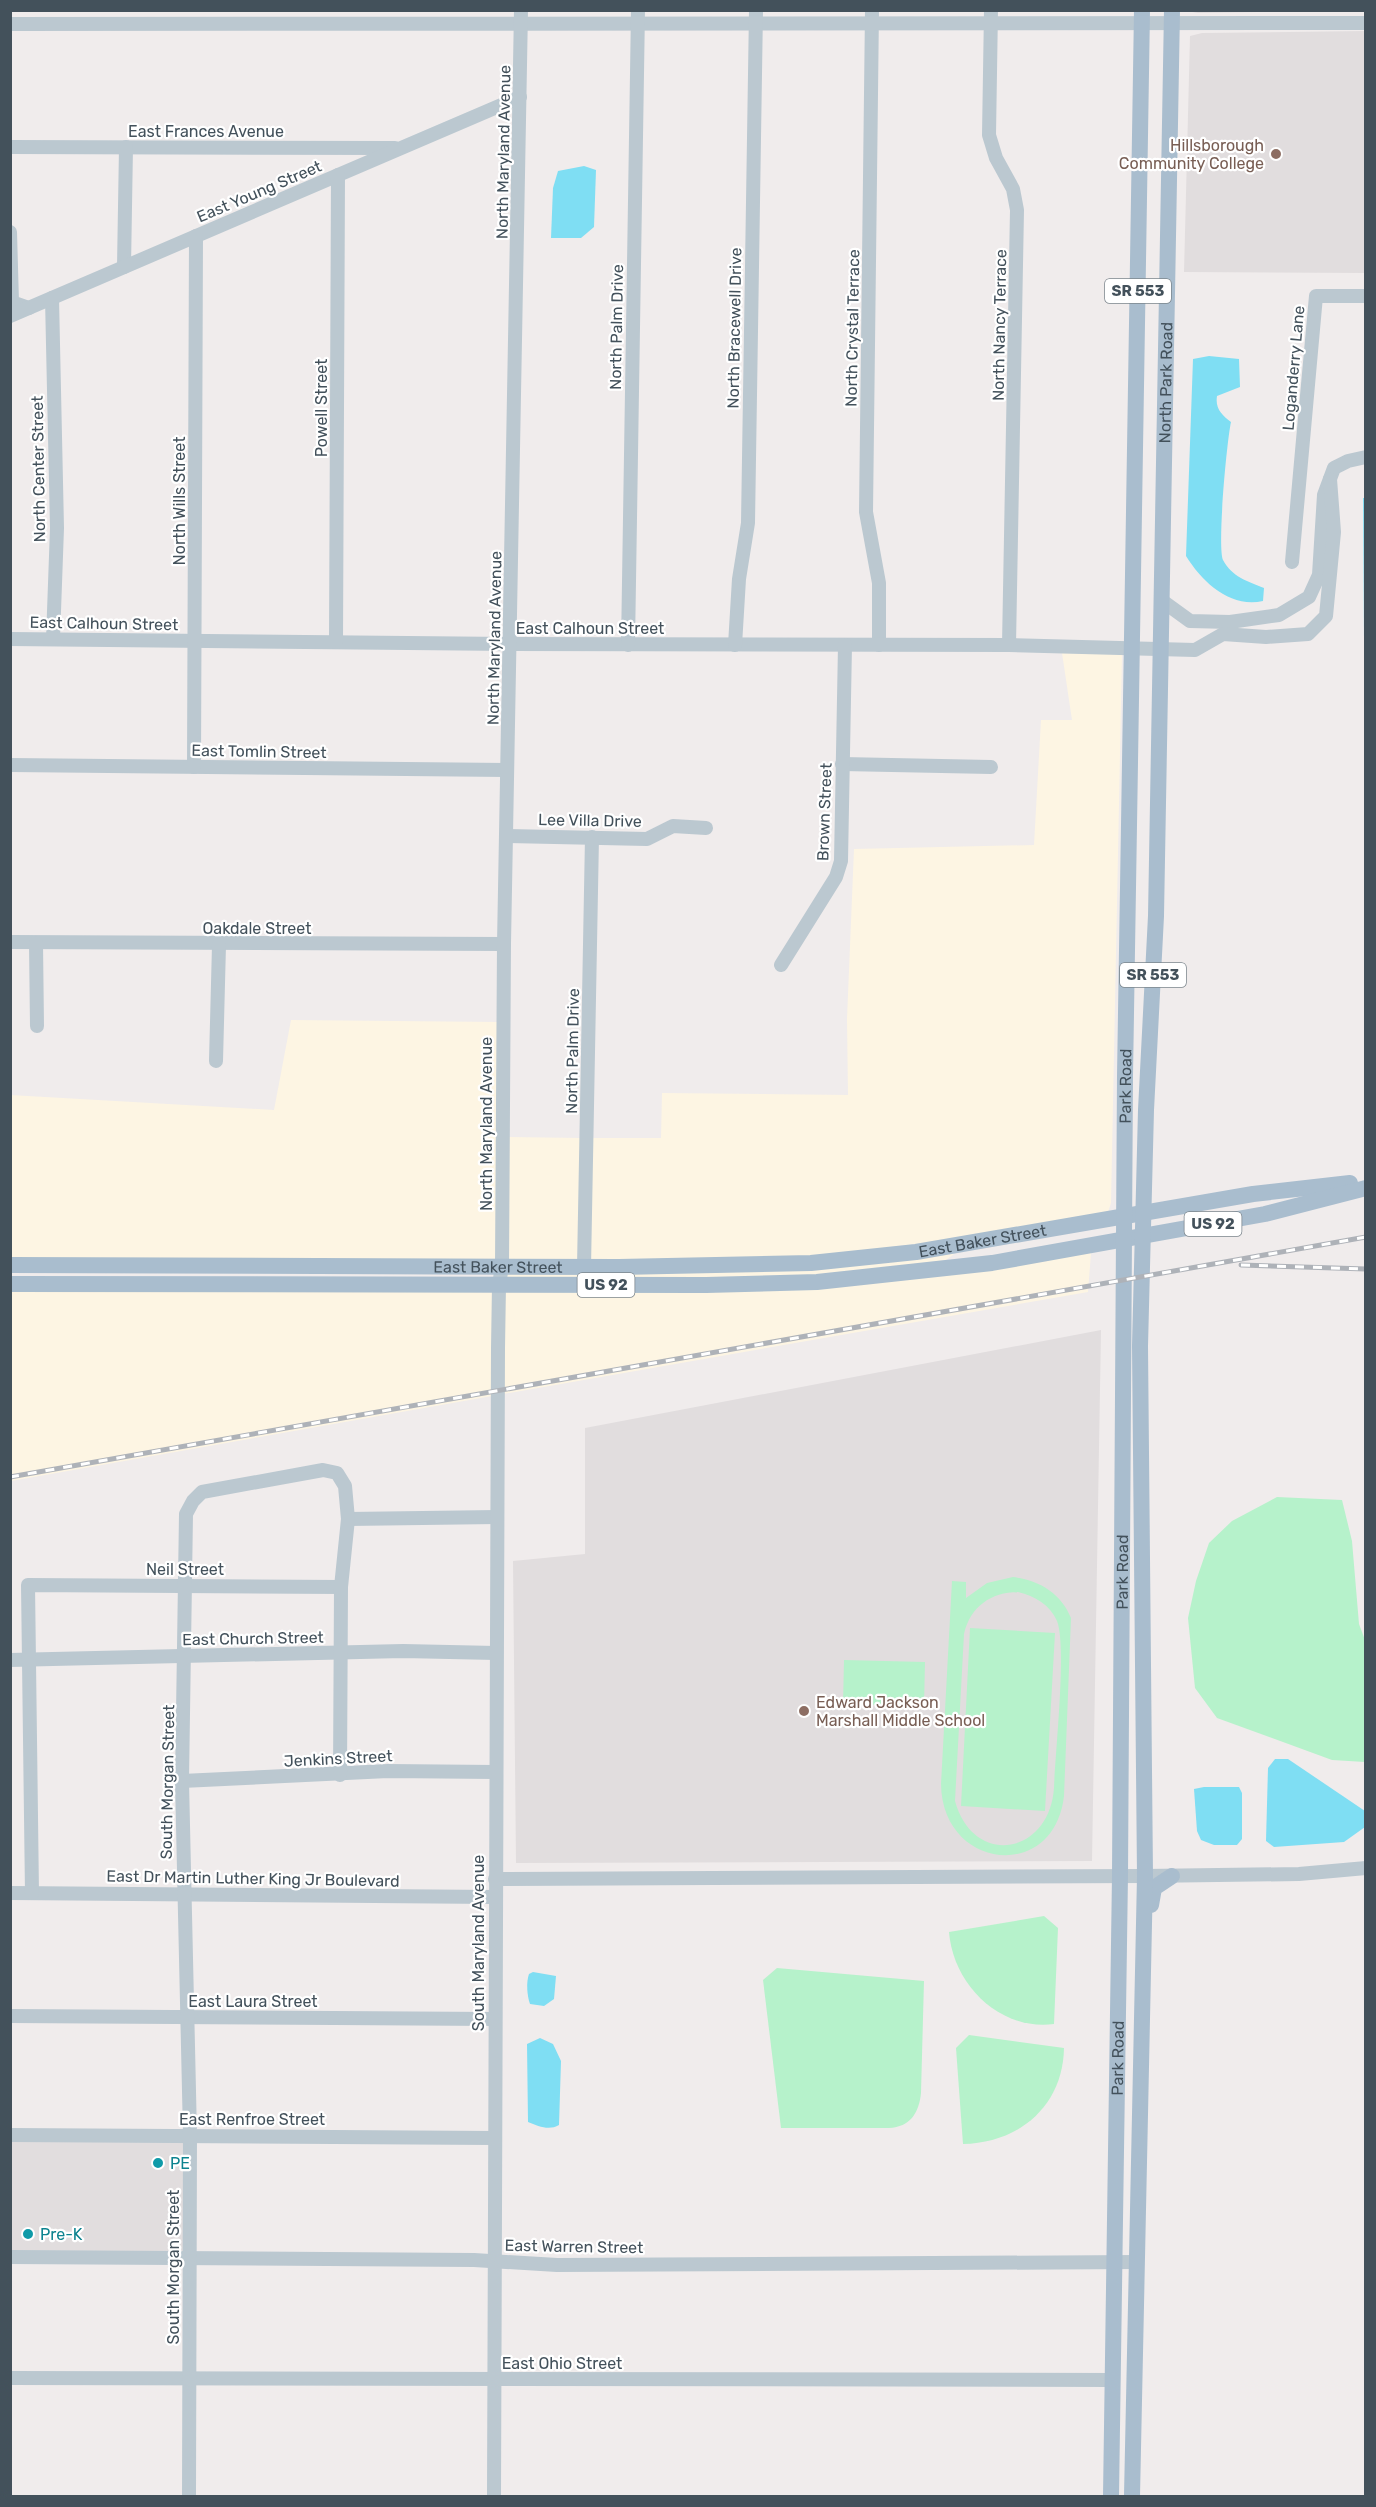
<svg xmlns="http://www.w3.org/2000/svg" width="1376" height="2507" font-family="Rubik,sans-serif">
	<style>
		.commercial { fill: #fdf5e3 }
		.education { fill: #e1ddde }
		.green { fill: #b6f2cb; fill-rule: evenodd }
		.water { fill: #7fdef3 }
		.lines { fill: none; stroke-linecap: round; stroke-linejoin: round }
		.minor { stroke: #bbc8d0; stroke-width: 14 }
		.major { stroke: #a9bdce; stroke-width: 16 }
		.rail-casing { stroke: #aeb2b8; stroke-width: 5 }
		.rail { stroke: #fff; stroke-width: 3; stroke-dasharray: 9; stroke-linecap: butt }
		.education-dot { fill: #8d6e63; stroke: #fff; stroke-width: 2 }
		.culture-dot { fill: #0f9aa8; stroke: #fff; stroke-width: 2 }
		.labels { text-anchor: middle; stroke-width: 4.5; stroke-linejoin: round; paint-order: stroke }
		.shield { fill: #fff; stroke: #7b858c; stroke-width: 1.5 }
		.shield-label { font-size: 15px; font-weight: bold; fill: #43515b }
		.street-label { font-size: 16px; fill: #43515b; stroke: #fff }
		.education-label { font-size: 16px; fill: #785e54; stroke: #fff; text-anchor: end }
		.culture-label { font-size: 16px; fill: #0d838f; stroke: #fff; text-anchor: start }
	</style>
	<rect width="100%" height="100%" fill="#f0ecec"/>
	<g class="commercial">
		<polygon points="1062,653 1122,654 1111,1203 1108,1212 971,1237 811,1257 590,1260 592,1138 661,1138 662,1093 848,1095 847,1019 854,849 1034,845 1041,720 1072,720"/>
		<polygon points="291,1020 498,1022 497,1260 11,1259 10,1095 274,1110"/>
		<polygon points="508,1137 581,1138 579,1260 508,1260"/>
		<polygon points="1091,1253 1088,1292 503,1394 504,1291 640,1291"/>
		<polygon points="954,1254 946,1260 817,1276 506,1279 507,1272"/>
		<polygon points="11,1290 494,1291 492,1396 11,1481"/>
	</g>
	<g class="education">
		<polygon points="1365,10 1198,13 1186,11 1186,10"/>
		<polygon points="1365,31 1365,273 1184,272 1190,36 1202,33"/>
		<polygon points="1101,1330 1092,1861 516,1863 513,1561 585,1554 585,1428"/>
		<polygon points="10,2135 190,2135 190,2257 11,2257"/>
	</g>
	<g class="green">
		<polygon points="1277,1497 1342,1500 1352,1541 1359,1624 1365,1640 1365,1762 1332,1760 1217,1718 1195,1688 1188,1618 1196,1581 1209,1543 1232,1521"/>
		<path d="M1013,1577C1039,1580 1061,1593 1071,1618L1064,1796C1054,1883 942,1870 941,1784L952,1581L966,1582V1598L987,1583ZM1018,1592C1035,1596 1050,1605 1057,1621C1067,1646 1055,1754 1054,1788C1049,1856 973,1867 955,1801L964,1634C970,1607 991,1592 1018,1592Z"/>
		<polygon points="970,1628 1055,1633 1045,1811 961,1806"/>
		<polygon points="844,1660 925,1662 924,1706 843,1704"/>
		<path d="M1044,1916L1058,1928L1054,2024C999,2031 953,1984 949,1932Z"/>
		<path d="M777,1968L924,1981L921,2093C919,2113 910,2127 889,2128H781L763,1980Z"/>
		<path d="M969,2035L1064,2048C1063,2106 1019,2143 963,2144L956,2048Z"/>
	</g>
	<g class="water">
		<polygon points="584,166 596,170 594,227 581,238 551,238 553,188 558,171"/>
		<path d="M1209,356L1239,359L1240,387L1217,396C1215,409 1222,415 1231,422C1227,440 1217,546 1223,560C1232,577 1247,581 1264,588L1263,601C1230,608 1203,583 1186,556L1193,359Z"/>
		<polygon points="1363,498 1366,498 1365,639 1364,639"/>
		<polygon points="1275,1759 1288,1759 1365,1811 1365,1827 1344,1842 1274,1847 1266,1841 1268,1768"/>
		<polygon points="1204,1787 1239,1787 1242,1793 1242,1839 1237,1845 1214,1845 1201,1840 1197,1831 1194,1789"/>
		<path d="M533,1972L556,1976L554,1999L544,2006L530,2004C527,1996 526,1982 529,1974Z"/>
		<path d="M540,2038L553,2044L561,2061L559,2125C549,2131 538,2126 528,2122L527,2044Z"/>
	</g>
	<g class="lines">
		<g class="minor">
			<polyline points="872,10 866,512 879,583 879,645"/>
			<polyline points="991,10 989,135 996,158 1013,189 1017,210 1009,645"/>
			<polyline points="10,24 1366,23"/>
			<polyline points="10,147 395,148"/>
			<polyline points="10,232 12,302 29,308"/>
			<polyline points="124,267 126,147"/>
			<polyline points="52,298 57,528 53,639"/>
			<polyline points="10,316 520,97"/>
			<polyline points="1292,562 1316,296 1366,296"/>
			<polyline points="1161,600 1190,621 1230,622 1279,615 1309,597 1319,575 1324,495 1334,468 1348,461 1366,457"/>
			<polyline points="10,639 511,644 1009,645 1195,650 1223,634 1266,637 1308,634 1326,616 1334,532 1330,479"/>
			<polyline points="336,642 338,175"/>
			<polyline points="628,645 638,10"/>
			<polyline points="735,645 739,579 748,523 756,10"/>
			<polyline points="842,764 991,767"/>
			<polyline points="10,765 507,770"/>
			<polyline points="194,767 196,236"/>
			<polyline points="507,836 647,839 673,826 706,828"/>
			<polyline points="10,942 504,944"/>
			<polyline points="36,943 37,1026"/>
			<polyline points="781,965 836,877 841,861 845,645"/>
			<polyline points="216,1061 219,945"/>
			<polyline points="584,1267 592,837"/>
			<polyline points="348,1519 497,1517"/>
			<polyline points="10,1660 403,1651 496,1653"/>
			<polyline points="182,1781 388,1771 495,1772"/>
			<polyline points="495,1879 1145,1876 1299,1874 1366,1868"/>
			<polyline points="10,1893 494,1897"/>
			<polyline points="32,1893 28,1585 341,1587"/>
			<polyline points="10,2016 494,2019"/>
			<polyline points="10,2135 494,2138"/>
			<polyline points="10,2257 474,2260 557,2265 1137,2262"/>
			<polyline points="10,2378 1113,2380"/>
			<polyline points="189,2496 190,2135 182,1781 186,1514 193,1501 202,1492 323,1470 337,1473 345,1486 348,1519 341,1587 340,1775"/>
			<polyline points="494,2496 498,1348 499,1285 502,1266 504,944 521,10"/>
		</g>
		<g class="major">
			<path id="s1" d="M10,1265L619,1267L811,1263L916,1252L1253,1194L1350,1183"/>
			<polyline points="10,1284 706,1285 817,1282 992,1263 1265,1214 1366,1188"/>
			<polyline points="1151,1905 1154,1888 1172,1876"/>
			<path id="s2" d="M1111,2496L1120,1875L1125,1076L1142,10"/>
			<path id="s3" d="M1132,2496L1145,1876L1140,1346L1146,1110L1156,916L1172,10"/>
		</g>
		<defs>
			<g id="rail">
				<polyline points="1241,1265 1366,1269"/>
				<polyline points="10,1477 1366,1237"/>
			</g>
		</defs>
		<use href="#rail" class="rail-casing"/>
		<use href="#rail" class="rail"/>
	</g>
	<g class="education-dot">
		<circle cx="1276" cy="154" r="6"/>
		<circle cx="804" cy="1711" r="6"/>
	</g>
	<g class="culture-dot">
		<circle cx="158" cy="2163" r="6"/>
		<circle cx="28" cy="2234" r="6"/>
	</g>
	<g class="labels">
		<g class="shield">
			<rect x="1105" y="279" width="66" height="24" rx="4.5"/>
			<rect x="1120" y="963" width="66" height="24" rx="4.5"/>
			<rect x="1184.5" y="1212" width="57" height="24" rx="4.5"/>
			<rect x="577.5" y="1273" width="57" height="24" rx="4.5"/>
		</g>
		<g class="shield-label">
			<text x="1138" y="296">SR 553</text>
			<text x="1153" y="980">SR 553</text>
			<text x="1213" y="1229">US 92</text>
			<text x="606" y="1290">US 92</text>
		</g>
		<g class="street-label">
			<text x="206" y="137">East Frances Avenue</text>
			<text transform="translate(503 152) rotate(-89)" y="6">North Maryland Avenue</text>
			<text transform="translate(259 191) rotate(-23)" y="6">East Young Street</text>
			<text transform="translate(999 325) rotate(-89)" y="6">North Nancy Terrace</text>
			<text transform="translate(616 327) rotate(-89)" y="6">North Palm Drive</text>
			<text transform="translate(734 328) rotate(-89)" y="6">North Bracewell Drive</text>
			<text transform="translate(852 328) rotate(-89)" y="6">North Crystal Terrace</text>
			<text transform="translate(1293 368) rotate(-85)" y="6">Loganderry Lane</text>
			<text dy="6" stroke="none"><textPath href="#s3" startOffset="2114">North Park Road</textPath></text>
			<text transform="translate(321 408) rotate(-90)" y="6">Powell Street</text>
			<text transform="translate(38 469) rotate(-91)" y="6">North Center Street</text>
			<text transform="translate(179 501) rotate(-90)" y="6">North Wills Street</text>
			<text transform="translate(104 623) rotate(1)" y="6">East Calhoun Street</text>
			<text x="590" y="634">East Calhoun Street</text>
			<text transform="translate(494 638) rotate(-89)" y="6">North Maryland Avenue</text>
			<text transform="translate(259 751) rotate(1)" y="6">East Tomlin Street</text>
			<text transform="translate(824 812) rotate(-88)" y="6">Brown Street</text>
			<text transform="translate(590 820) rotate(1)" y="6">Lee Villa Drive</text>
			<text x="257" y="934">Oakdale Street</text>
			<text transform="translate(572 1051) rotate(-89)" y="6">North Palm Drive</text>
			<text dy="6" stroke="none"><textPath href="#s2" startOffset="1410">Park Road</textPath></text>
			<text transform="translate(486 1124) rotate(-90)" y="6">North Maryland Avenue</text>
			<text dy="6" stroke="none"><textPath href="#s1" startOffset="974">East Baker Street</textPath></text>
			<text dy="6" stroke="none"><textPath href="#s1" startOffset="488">East Baker Street</textPath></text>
			<text x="185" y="1575">Neil Street</text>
			<text dy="6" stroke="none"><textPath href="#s2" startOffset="924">Park Road</textPath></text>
			<text transform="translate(253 1638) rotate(-1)" y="6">East Church Street</text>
			<text transform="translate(338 1758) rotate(-3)" y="6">Jenkins Street</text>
			<text transform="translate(167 1782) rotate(-89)" y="6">South Morgan Street</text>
			<text transform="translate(253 1878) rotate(1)" y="6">East Dr Martin Luther King Jr Boulevard</text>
			<text transform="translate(478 1943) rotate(-90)" y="6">South Maryland Avenue</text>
			<text x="253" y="2007">East Laura Street</text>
			<text dy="6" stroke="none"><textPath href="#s2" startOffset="438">Park Road</textPath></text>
			<text x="252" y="2125">East Renfroe Street</text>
			<text transform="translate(574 2246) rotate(1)" y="6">East Warren Street</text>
			<text transform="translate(173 2267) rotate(-90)" y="6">South Morgan Street</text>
			<text x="562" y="2369">East Ohio Street</text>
		</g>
		<g class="education-label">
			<text x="1264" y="151">Hillsborough<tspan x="1264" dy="18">Community College</tspan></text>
			<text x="816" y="1708" text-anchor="start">Edward Jackson<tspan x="816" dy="18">Marshall Middle School</tspan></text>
		</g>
		<g class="culture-label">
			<text x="170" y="2169">PE</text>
			<text x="40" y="2240">Pre-K</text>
		</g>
	</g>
	<rect width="1376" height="2507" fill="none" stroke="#43515b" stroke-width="24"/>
</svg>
